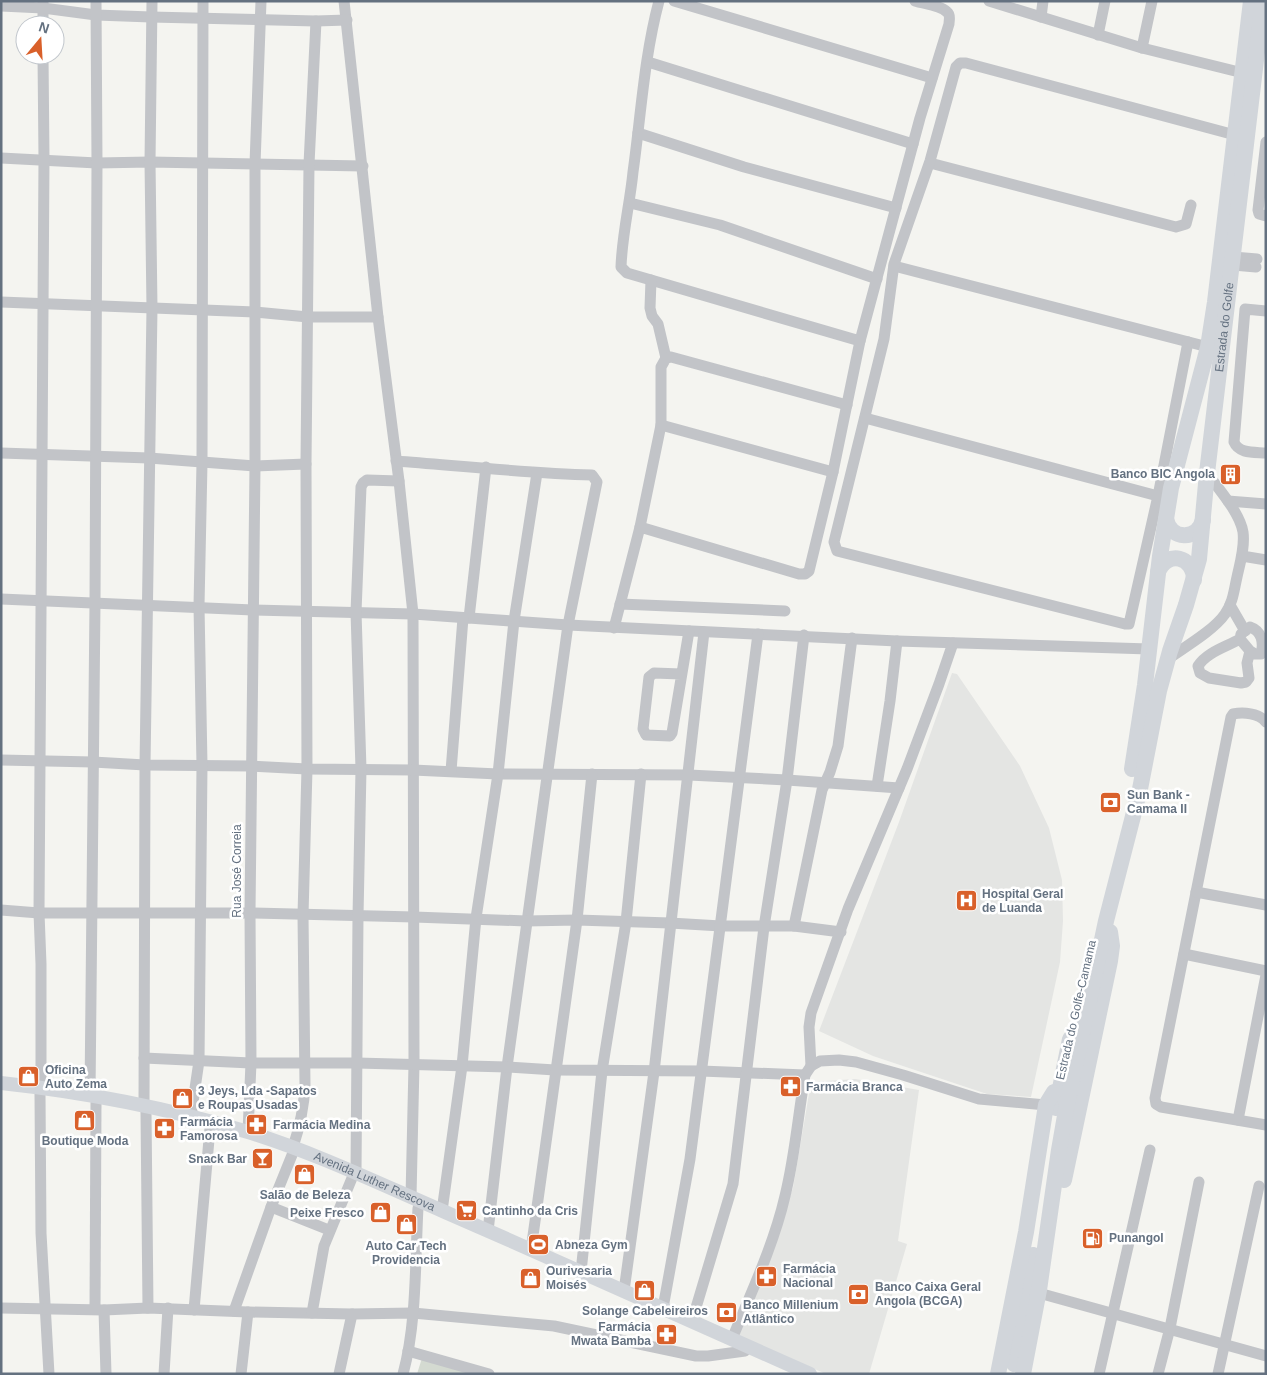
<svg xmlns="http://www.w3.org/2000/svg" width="1267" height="1375" font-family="Arial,sans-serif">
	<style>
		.built { fill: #e4e5e3 }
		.green { fill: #d4dad1 }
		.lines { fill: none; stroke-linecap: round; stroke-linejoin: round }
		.minor { stroke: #c2c4c8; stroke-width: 11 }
		.major { stroke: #d1d5da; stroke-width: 14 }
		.highway { stroke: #d1d5da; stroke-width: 16 }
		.labels { text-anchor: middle; stroke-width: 5; stroke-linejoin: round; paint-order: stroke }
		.street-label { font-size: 12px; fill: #647180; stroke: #fff }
		.poi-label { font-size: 12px; font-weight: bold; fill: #647180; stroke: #fff; text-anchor: start }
	</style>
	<rect width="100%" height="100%" fill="#f4f4f0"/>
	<g class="built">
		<polygon points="952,673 957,674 1020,766 1049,828 1062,880 1063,921 1060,962 1031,1097 987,1094 873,1056 819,1031 899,822"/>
		<polygon points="855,1079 919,1090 898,1241 907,1244 869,1374 826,1374 739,1336 793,1188 811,1082"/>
	</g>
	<polygon class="green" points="422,1358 473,1374 417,1374"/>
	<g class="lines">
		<g class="minor">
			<polyline points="43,1 43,25"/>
			<polyline points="344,1 378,317 399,481 413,614 414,1064 411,1197"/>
			<path d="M659,1C644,57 641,115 633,172C630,203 622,235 621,267L627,273L860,341"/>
			<polyline points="674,1 932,78"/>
			<polyline points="989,1 1142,48 1243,73"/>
			<polyline points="1,6 43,8 96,15 151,17 316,21 347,20"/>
			<polyline points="1041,17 1043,1"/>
			<polyline points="1098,35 1105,1"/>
			<polyline points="1142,48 1152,1"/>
			<polyline points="648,62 913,144"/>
			<polyline points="638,133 744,167 896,208"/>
			<polyline points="1266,142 1258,210 1259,214 1266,216"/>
			<polyline points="1,158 97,163 150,162 363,166"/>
			<polyline points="930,163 1176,227 1186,224 1191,205"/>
			<polyline points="630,203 720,225 877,279"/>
			<polyline points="1233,257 1257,259"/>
			<polyline points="1233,265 1256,267"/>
			<polyline points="894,266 1208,347"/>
			<polyline points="651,280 650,308 652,316 658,324 666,358"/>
			<polyline points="1,302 255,312 308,317 378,317"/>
			<path d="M1266,311L1245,309L1234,442C1239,454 1254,452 1266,453"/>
			<polyline points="1188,342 1158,496 1129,624 1125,624 837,551 834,542 884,339 894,264 930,161 956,67 960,63 966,63 1235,135"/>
			<polyline points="865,418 1158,496"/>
			<polyline points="661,425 833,472"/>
			<polyline points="1,453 149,458 255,466 306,464"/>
			<path d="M396,461C461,466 526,473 592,475L597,482L568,625L507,1067L488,1231"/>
			<polyline points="1228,501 1266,504"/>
			<path d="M640,527L799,574H805L809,571L833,472L860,341L920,118L949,24C949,20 951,15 947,12C940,5 924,4 915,1"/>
			<polyline points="1242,556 1266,560"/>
			<polyline points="1,599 253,610 413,614 568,625 897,641 1149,649"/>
			<polyline points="620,604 785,611"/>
			<polyline points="1230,605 1245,631"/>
			<polyline points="469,618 486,467"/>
			<polyline points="614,628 640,527 661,425 661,367 666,358 671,357 847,405"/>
			<path d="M1240,639C1226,647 1207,652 1198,666L1200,673L1209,678L1241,683L1246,682L1249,678L1247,663L1250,651L1240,639L1241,634L1250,627C1262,631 1264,643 1261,654H1255L1250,651"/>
			<path d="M1168,659C1185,647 1214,630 1225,614C1233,603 1234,590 1237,577C1240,563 1245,547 1243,532C1240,513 1218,488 1207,473"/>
			<polyline points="681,674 654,673 649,677 643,729 646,735 670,736 672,733 689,631"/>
			<path d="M1266,722C1259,713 1243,712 1233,714L1231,717L1155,1098L1156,1104L1161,1107L1266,1125"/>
			<polyline points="1,760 93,762 145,765 251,766 307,769 413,770 498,774 689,775 787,780 899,788"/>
			<polyline points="451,771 463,618"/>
			<polyline points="877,786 890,701 897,641"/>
			<polyline points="1196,892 1266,905"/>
			<polyline points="1,910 39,913 250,913 414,917 526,921 577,920 670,923 721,926 794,926 841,932"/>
			<polyline points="794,926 822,790 830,772 838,746 852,638"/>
			<polyline points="1184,954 1266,971"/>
			<polyline points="144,1058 251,1063 357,1063 507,1067 555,1070 701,1071 805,1075"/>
			<polyline points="811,1066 809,1027 811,1013 848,909 907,769 939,684 953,643"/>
			<polyline points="41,1087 41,964 39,913 44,159 43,55"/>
			<polyline points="40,1094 41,1233 49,1374"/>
			<polyline points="90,1094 95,603 97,163 96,1"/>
			<polyline points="144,1105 145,765 152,308 150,162 152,1"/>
			<polyline points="146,1112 148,1308"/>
			<polyline points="191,1116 199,1061 202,765 199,606 202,463 203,1"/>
			<polyline points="1238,1120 1266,975"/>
			<polyline points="248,1132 251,1063 250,913 255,466 255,164 261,1"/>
			<path d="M293,1147C300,1126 304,1107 305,1085L303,915L307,769L306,464L309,164L316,21"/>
			<polyline points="356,1173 358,916 361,769 356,612 361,487 363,483 367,480 399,481"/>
			<polyline points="271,1207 329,1230"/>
			<polyline points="442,1211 462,1066 476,918 498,774 514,621 537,473"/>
			<polyline points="531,1250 577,920 592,774"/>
			<polyline points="581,1272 602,1071 626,922 641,774"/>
			<polyline points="624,1291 654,1072 704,632"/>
			<polyline points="1046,1295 1266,1356"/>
			<polyline points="1,1308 104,1310 148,1308 248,1312 352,1314 413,1313 554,1326 696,1356 708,1356 745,1351"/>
			<polyline points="663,1308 690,1159 758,634"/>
			<polyline points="95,1309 96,1103"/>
			<polyline points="104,1310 106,1374"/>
			<polyline points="194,1310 210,1128"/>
			<polyline points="234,1311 271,1207 292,1155"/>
			<polyline points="312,1313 324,1246 352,1178"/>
			<polyline points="692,1321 733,1184 764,927 787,780 804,635"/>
			<path d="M732,1339C751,1293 774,1244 785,1196C795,1156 798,1115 805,1075L811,1066L820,1061L839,1060L856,1062L903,1075L979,1099L1046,1105"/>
			<polyline points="408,1351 489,1374"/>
			<polyline points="164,1374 168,1308"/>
			<polyline points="241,1374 248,1312"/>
			<polyline points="339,1374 352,1314"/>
			<path d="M403,1374C417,1323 415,1260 418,1208"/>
			<polyline points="1099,1374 1150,1150"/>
			<polyline points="1158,1374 1170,1328 1199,1182"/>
			<polyline points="1218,1374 1259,1186"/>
		</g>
		<path class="major" id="s1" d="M1,1083C85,1092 167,1108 248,1132C316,1153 380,1184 445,1212C567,1265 688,1320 810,1374"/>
		<g class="highway">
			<path d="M1166,519C1171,540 1197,541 1203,520"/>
			<path d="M1158,572C1167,550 1194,556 1194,580"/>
			<polyline points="1132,769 1145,685 1160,556 1171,488 1208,347 1215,302 1251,1"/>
			<polyline points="1056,1108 1070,1039"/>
			<polyline points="1064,1180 1110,961 1112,946 1110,932"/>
			<polyline points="1014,1364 1033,1255"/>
			<polyline points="998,1374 1026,1232 1046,1105 1054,1092"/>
			<path id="s2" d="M1023,1374L1039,1290L1059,1150L1067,1104L1106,921L1140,789L1159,691L1170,651L1186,605L1199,559L1207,473L1263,1"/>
		</g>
	</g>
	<defs>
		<symbol id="building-square" viewBox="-11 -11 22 22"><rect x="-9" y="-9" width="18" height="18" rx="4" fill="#d9602a" stroke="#fff"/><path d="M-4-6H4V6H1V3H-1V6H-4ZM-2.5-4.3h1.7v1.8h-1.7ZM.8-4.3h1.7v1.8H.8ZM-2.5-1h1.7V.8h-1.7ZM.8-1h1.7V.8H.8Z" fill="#fff"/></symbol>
		<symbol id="bank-square" viewBox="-11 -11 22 22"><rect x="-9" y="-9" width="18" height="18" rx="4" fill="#d9602a" stroke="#fff"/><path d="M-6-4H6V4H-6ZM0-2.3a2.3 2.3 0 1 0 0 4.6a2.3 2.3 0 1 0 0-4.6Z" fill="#fff"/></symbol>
		<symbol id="hospital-square" viewBox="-11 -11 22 22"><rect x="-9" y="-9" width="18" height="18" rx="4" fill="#d9602a" stroke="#fff"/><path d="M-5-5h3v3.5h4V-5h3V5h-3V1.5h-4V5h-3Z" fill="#fff"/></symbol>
		<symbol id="shop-square" viewBox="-11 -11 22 22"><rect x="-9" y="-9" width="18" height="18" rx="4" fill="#d9602a" stroke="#fff"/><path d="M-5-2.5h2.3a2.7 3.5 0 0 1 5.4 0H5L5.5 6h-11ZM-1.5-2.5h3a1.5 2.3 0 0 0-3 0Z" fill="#fff"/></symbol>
		<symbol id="pharmacy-square" viewBox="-11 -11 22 22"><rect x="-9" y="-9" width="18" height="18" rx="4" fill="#d9602a" stroke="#fff"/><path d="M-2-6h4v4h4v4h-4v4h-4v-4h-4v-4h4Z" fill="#fff"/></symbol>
		<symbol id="bar-square" viewBox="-11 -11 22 22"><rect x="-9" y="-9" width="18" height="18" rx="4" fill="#d9602a" stroke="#fff"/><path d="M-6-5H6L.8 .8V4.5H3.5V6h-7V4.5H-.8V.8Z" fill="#fff"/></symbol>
		<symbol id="supermarket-square" viewBox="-11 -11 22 22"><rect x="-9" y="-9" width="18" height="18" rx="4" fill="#d9602a" stroke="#fff"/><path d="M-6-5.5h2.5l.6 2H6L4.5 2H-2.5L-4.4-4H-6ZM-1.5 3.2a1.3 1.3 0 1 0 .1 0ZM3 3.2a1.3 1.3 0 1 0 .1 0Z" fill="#fff"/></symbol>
		<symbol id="fuel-square" viewBox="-11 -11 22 22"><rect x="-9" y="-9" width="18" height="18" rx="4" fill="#d9602a" stroke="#fff"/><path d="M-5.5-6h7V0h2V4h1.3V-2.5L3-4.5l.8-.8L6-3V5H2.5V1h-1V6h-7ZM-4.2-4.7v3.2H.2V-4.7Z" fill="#fff"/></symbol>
		<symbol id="stadium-square" viewBox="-11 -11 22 22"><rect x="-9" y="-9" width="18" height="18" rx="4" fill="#d9602a" stroke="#fff"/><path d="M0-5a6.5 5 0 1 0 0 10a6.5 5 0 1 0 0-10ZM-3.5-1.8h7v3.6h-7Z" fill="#fff"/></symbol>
	</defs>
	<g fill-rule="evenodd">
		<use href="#building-square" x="1218" y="462" width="25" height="25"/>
		<use href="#bank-square" x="1098" y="790" width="25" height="25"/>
		<use href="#hospital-square" x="954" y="888" width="25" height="25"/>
		<use href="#shop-square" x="16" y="1064" width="25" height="25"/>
		<use href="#pharmacy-square" x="778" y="1074" width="25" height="25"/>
		<use href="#shop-square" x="170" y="1086" width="25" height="25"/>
		<use href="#shop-square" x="72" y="1108" width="25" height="25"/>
		<use href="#pharmacy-square" x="244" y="1112" width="25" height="25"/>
		<use href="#pharmacy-square" x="152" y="1116" width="25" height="25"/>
		<use href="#bar-square" x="250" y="1146" width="25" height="25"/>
		<use href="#shop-square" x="292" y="1162" width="25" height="25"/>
		<use href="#supermarket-square" x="454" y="1198" width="25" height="25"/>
		<use href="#shop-square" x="368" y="1200" width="25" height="25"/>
		<use href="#shop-square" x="394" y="1212" width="25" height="25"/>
		<use href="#fuel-square" x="1080" y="1226" width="25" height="25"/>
		<use href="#stadium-square" x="526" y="1232" width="25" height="25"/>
		<use href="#pharmacy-square" x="754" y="1264" width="25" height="25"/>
		<use href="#shop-square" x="518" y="1266" width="25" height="25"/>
		<use href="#shop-square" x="632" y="1278" width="25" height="25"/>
		<use href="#bank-square" x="846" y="1282" width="25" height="25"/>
		<use href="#bank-square" x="714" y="1300" width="25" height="25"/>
		<use href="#pharmacy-square" x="654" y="1322" width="25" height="25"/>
	</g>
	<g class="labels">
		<g class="street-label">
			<text dy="4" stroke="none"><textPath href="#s2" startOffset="1068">Estrada do Golfe</textPath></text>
			<text transform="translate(237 871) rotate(-90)" y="4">Rua José Correia</text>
			<text transform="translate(1076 1010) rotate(-77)" y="4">Estrada do Golfe-Camama</text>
			<text dy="4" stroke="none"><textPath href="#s1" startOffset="388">Avenida Luther Rescova</textPath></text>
		</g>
		<g class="poi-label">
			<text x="1215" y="478" text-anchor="end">Banco BIC Angola</text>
			<text x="1127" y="799">Sun Bank -<tspan x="1127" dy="14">Camama II</tspan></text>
			<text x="982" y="898">Hospital Geral<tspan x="982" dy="14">de Luanda</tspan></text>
			<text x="45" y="1074">Oficina<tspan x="45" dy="14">Auto Zema</tspan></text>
			<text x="806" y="1091">Farmácia Branca</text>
			<text x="198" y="1095">3 Jeys, Lda -Sapatos<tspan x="198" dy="14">e Roupas Usadas</tspan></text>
			<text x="180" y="1126">Farmácia<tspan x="180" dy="14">Famorosa</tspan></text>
			<text x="273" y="1129">Farmácia Medina</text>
			<text x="85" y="1145" text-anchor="middle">Boutique Moda</text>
			<text x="247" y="1163" text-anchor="end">Snack Bar</text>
			<text x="305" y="1199" text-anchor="middle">Salão de Beleza</text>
			<text x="482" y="1215">Cantinho da Cris</text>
			<text x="364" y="1217" text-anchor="end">Peixe Fresco</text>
			<text x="1109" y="1242">Punangol</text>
			<text x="555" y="1249">Abneza Gym</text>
			<text x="406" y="1250" text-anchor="middle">Auto Car Tech<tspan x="406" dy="14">Providencia</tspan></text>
			<text x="783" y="1273">Farmácia<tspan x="783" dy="14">Nacional</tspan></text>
			<text x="546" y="1275">Ourivesaria<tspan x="546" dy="14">Moisés</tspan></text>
			<text x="875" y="1291">Banco Caixa Geral<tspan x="875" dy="14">Angola (BCGA)</tspan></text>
			<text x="743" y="1309">Banco Millenium<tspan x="743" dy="14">Atlântico</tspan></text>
			<text x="645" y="1315" text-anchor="middle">Solange Cabeleireiros</text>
			<text x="651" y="1331" text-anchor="end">Farmácia<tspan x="651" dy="14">Mwata Bamba</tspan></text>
		</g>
	</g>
	<rect width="1267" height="1375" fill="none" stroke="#647180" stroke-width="5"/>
	<g transform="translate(40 40) rotate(18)"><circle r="24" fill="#ffffff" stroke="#c1c6cc"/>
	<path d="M0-4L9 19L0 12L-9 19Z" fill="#d9602a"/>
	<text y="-8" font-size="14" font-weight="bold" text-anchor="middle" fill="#647180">N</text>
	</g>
</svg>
